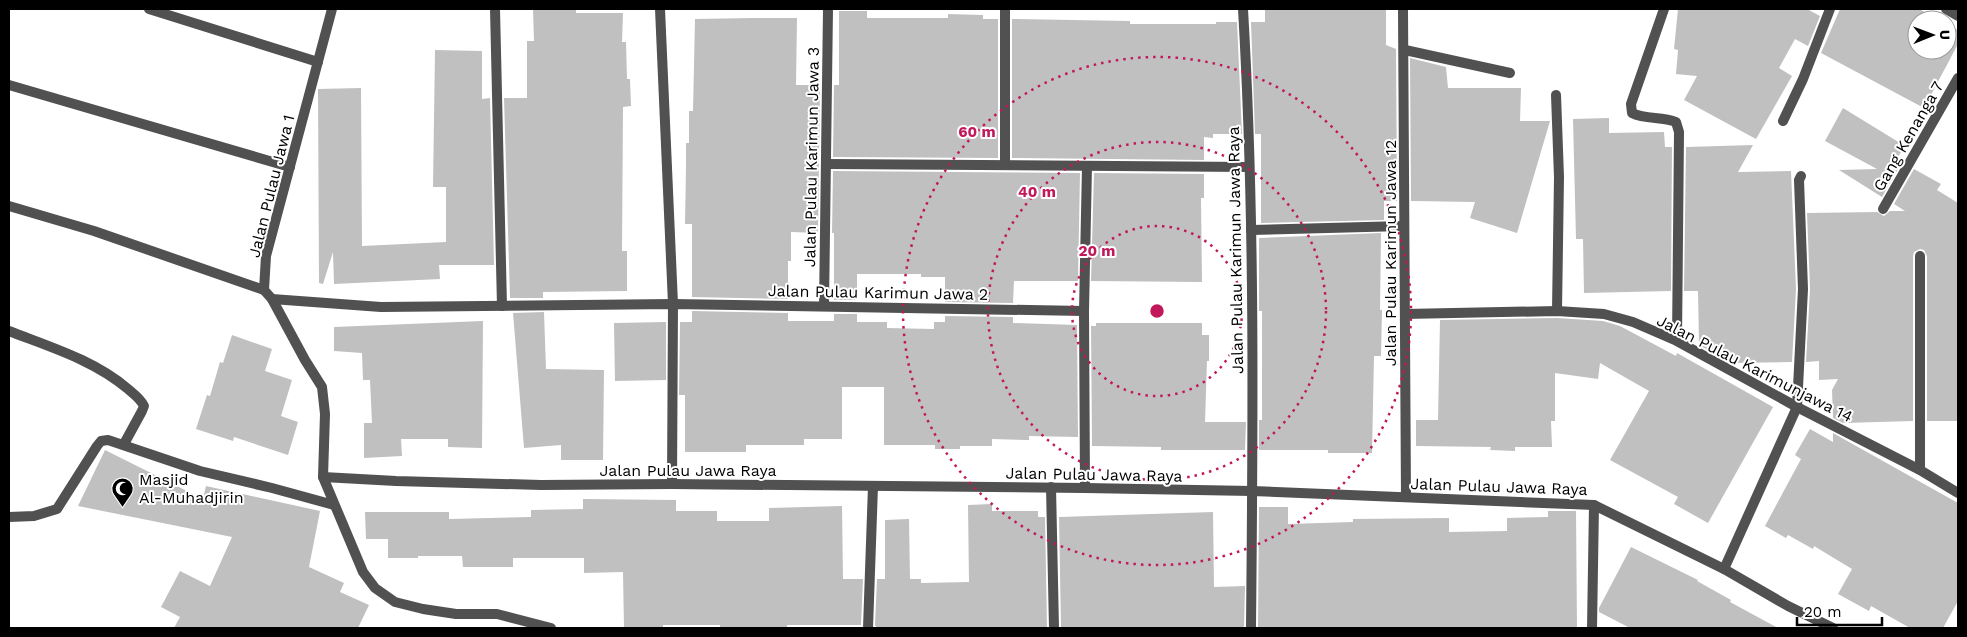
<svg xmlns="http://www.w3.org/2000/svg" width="1967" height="637" font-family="'Work Sans',sans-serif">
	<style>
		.building { fill: #c0c0c0 }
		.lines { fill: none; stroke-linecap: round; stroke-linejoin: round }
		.minor { stroke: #515151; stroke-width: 10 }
		.ring { fill: none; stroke: #c2185b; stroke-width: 2.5; stroke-dasharray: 2.5 5 }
		.labels { text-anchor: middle; stroke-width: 4; stroke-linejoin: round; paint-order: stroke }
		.street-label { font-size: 16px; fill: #000; stroke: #fff }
		.poi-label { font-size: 16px; fill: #000; stroke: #fff; text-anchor: start }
		.centre { fill: #c2185b; stroke: #fff; stroke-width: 2.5 }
		.ring-label { font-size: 15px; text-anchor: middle; font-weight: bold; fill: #c2185b; stroke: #fff; stroke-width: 4; stroke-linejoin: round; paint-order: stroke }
	</style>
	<rect width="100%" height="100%" fill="#fff"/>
	<g class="building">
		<polygon points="533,9 576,9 576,13 623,13 622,42 626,42 627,79 630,79 631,106 623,107 622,251 627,251 627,291 543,292 543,298 510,298 504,98 527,98 527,41 534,41"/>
		<polygon points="1265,9 1386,9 1386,45 1396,49 1397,201 1384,201 1384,220 1261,223 1261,134 1255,134 1251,22 1265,22"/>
		<polygon points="1678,9 1807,9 1820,16 1808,46 1795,39 1779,68 1792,76 1756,139 1684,100 1697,76 1676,74 1678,50 1674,49"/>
		<polygon points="1840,9 1919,9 1940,20 1917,20 1917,50 1947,50 1947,24 1958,30 1958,44 1924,108 1821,53"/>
		<polygon points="839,11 867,11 867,18 948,18 948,14 983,15 983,19 998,19 998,158 833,157 834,85 839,85"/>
		<polygon points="753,18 797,18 796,85 820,85 818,233 791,232 791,261 788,261 788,299 692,297 692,224 685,224 686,167 686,143 689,143 689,111 693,111 695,19"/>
		<polygon points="1012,19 1130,21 1130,24 1216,24 1216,22 1237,22 1242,134 1213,134 1213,138 1204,137 1204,160 1012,158"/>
		<polygon points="435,50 482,51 482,99 490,98 494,265 439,265 440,279 334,284 333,252 323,284 319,283 318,89 361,88 362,246 446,242 446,187 433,187"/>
		<polygon points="1410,58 1446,67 1448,88 1521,88 1520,121 1550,121 1517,233 1470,218 1475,202 1411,201"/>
		<polygon points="1843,108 1905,146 1890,169 1898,169 1882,197 1839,170 1877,169 1825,141"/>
		<polygon points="1609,118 1609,133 1664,132 1665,147 1672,147 1671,291 1584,293 1583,239 1576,239 1573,119"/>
		<polygon points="1753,145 1738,172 1791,171 1796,289 1792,362 1731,363 1699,345 1698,291 1684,291 1686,147"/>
		<polygon points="1914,169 1941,184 1937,190 1958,203 1958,421 1927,421 1927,256 1924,250 1920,249 1914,252 1913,256 1913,421 1843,423 1833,418 1832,390 1838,379 1819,380 1819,361 1806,362 1810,289 1807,213 1877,212 1884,216 1890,211 1905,211 1894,204"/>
		<polygon points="833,171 1080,173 1078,281 1014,281 1013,303 945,302 945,277 921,277 921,274 857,274 857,300 834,300 834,233 832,233"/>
		<polygon points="1094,173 1204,174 1204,198 1201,198 1202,282 1091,281"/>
		<polygon points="1381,233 1380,310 1382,310 1381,356 1374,356 1372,453 1328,453 1328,450 1259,450 1259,420 1262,420 1262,311 1259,311 1259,238"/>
		<polygon points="692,311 788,313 788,321 834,321 834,314 857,314 857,322 887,322 887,328 934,329 934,322 945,322 945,316 1013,317 1013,323 1077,325 1078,437 1029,436 1029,440 992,439 992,446 960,446 960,449 935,449 935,445 884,445 884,387 842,387 842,439 804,439 804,445 746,445 746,452 685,452 685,395 679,395 680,322 692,322"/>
		<polygon points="544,312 546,369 604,370 603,460 561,460 561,445 524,448 513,313"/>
		<polygon points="1557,318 1603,321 1620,326 1676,356 1677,353 1773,407 1708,523 1674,504 1678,497 1610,460 1649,391 1600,363 1598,379 1555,373 1555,421 1551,421 1552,447 1515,447 1515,451 1490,450 1491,447 1416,446 1416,420 1438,420 1440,320"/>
		<polygon points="483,321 482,448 448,447 448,439 401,439 402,456 364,458 364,423 372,423 370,380 363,380 362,353 334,351 334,327"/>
		<polygon points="666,322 666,380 615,381 614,323"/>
		<polygon points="1096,323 1202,323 1202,335 1209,335 1209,361 1207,361 1205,422 1246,422 1245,450 1161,450 1161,447 1092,446 1091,326 1096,326"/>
		<polygon points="232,335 272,349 265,371 292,380 281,416 298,422 288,455 234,437 233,441 196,429 207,395 210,396 220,362 223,363"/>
		<polygon points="1810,429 1833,442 1833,433 1958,503 1958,601 1943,628 1910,628 1871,606 1869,611 1838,594 1852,569 1814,546 1813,549 1788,535 1786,538 1765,526 1801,459 1795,455"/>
		<polygon points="105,450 203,499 206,486 320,511 309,567 344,583 340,592 369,605 358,628 174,628 180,617 161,607 180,571 210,586 232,537 78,506"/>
		<polygon points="583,499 676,500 676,511 717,511 717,521 769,521 769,508 842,506 843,579 863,579 861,625 787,625 787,628 720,628 720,625 663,625 663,628 624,628 623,572 584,573 584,558 513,558 513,567 463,567 462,556 418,556 418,558 388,558 388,539 366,539 365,512 449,512 449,519 531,517 531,510 583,509"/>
		<polygon points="992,504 992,511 1038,511 1038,517 1045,517 1047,628 877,628 875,625 877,579 885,579 885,520 909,519 910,579 921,579 921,583 969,582 968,505"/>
		<polygon points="1259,507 1288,507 1288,524 1353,522 1353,519 1449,518 1449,532 1507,531 1507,518 1548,517 1548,511 1576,511 1577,628 1258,628"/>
		<polygon points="1213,512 1214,587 1245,586 1244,628 1061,628 1059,517"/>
		<polygon points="1631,547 1698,580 1697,581 1731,600 1730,602 1778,628 1630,628 1599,612 1599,608"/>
	</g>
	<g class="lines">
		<g class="minor">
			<polyline points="149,9 318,62"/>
			<polyline points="332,9 266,256 264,290 272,299 305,360 322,387 325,414 323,477 363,572 375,588 395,602 423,609 456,614 497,614 551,628"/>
			<polyline points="495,9 502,306"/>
			<polyline points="660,9 673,304 672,484"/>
			<path d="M1243,9C1255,215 1253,422 1251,628"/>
			<polyline points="1403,9 1406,497"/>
			<path d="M1664,9L1631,104L1632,113C1646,120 1662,116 1676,122L1679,132L1677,341"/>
			<polyline points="1946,9 1958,16"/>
			<polyline points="1405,50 1510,73"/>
			<polyline points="9,85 290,167"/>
			<polyline points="1556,95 1559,177 1557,311"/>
			<polyline points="1783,121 1803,79 1830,9"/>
			<polyline points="826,164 1249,167"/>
			<polyline points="1005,165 1005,9"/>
			<polyline points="9,206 94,231 264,290"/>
			<polyline points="1883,209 1958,78"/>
			<polyline points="1251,230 1404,226"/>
			<polyline points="1920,256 1920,470"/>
			<polyline points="272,299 381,307 673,304 1084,311"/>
			<polyline points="824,306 828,9"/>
			<polyline points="1405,314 1557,311 1604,314 1633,322 1677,341 1797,407 1920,470 1958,493"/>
			<path d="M9,331C50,347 94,360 128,389C134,394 141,399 144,406L142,411L124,444"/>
			<polyline points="323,477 396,481 541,485 672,484 1085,488 1252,491 1594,505 1724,569 1788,606 1833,628"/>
			<polyline points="1051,487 1054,628"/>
			<polyline points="1085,488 1084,311 1087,166"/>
			<polyline points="9,517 34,516 57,509 97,446 101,441 108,440 200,471 272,488 334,505"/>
			<polyline points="1724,569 1797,407 1803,289 1799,180 1801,176"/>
			<polyline points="868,628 873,486"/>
			<polyline points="1592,628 1594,505"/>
		</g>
	</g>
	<g class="ring">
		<circle cx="1157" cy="311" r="85"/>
		<circle cx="1157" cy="311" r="169"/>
		<circle cx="1157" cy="311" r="254"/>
	</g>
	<defs>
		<symbol id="mosque-pin" viewBox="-11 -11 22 30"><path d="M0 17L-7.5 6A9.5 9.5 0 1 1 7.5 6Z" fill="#000" stroke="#fff"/><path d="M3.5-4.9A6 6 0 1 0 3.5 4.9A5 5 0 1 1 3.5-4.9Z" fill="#fff"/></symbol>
	</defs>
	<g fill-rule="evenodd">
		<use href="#mosque-pin" x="110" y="476" width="25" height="34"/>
	</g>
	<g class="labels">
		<g class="street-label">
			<text transform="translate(1908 136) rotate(-60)" y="6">Gang Kenanga 7</text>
			<text transform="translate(811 157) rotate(-89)" y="6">Jalan Pulau Karimun Jawa 3</text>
			<text transform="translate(271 186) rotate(-76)" y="6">Jalan Pulau Jawa 1</text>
			<text transform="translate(1235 250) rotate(-91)" y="6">Jalan Pulau Karimun Jawa Raya</text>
			<text transform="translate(1390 253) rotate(-90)" y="6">Jalan Pulau Karimun Jawa 12</text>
			<text transform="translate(878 292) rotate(1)" y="6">Jalan Pulau Karimun Jawa 2</text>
			<text transform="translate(1755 368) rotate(27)" y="6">Jalan Pulau Karimunjawa 14</text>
			<text x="688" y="476">Jalan Pulau Jawa Raya</text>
			<text transform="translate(1094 474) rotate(1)" y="6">Jalan Pulau Jawa Raya</text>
			<text transform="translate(1499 486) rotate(2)" y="6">Jalan Pulau Jawa Raya</text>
		</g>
		<g class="poi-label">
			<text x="139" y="485">Masjid<tspan x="139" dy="18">Al-Muhadjirin</tspan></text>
		</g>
	</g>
	<circle cx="1157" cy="311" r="8" class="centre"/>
	<g class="ring-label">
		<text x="977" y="137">60 m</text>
		<text x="1037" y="197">40 m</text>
		<text x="1097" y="256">20 m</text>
	</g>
	<rect width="1967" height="637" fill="none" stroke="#000000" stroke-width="20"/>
	<g transform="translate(1932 35) rotate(89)"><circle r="24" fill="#ffffff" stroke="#999999"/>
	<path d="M0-4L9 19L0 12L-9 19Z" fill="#000000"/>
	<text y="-8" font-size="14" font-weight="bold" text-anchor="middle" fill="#000000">U</text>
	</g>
	<path d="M1797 617v8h85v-8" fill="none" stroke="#000000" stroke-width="2.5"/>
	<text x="1804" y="617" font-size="15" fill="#000000" stroke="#ffffff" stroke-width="4" paint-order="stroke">20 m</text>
</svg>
